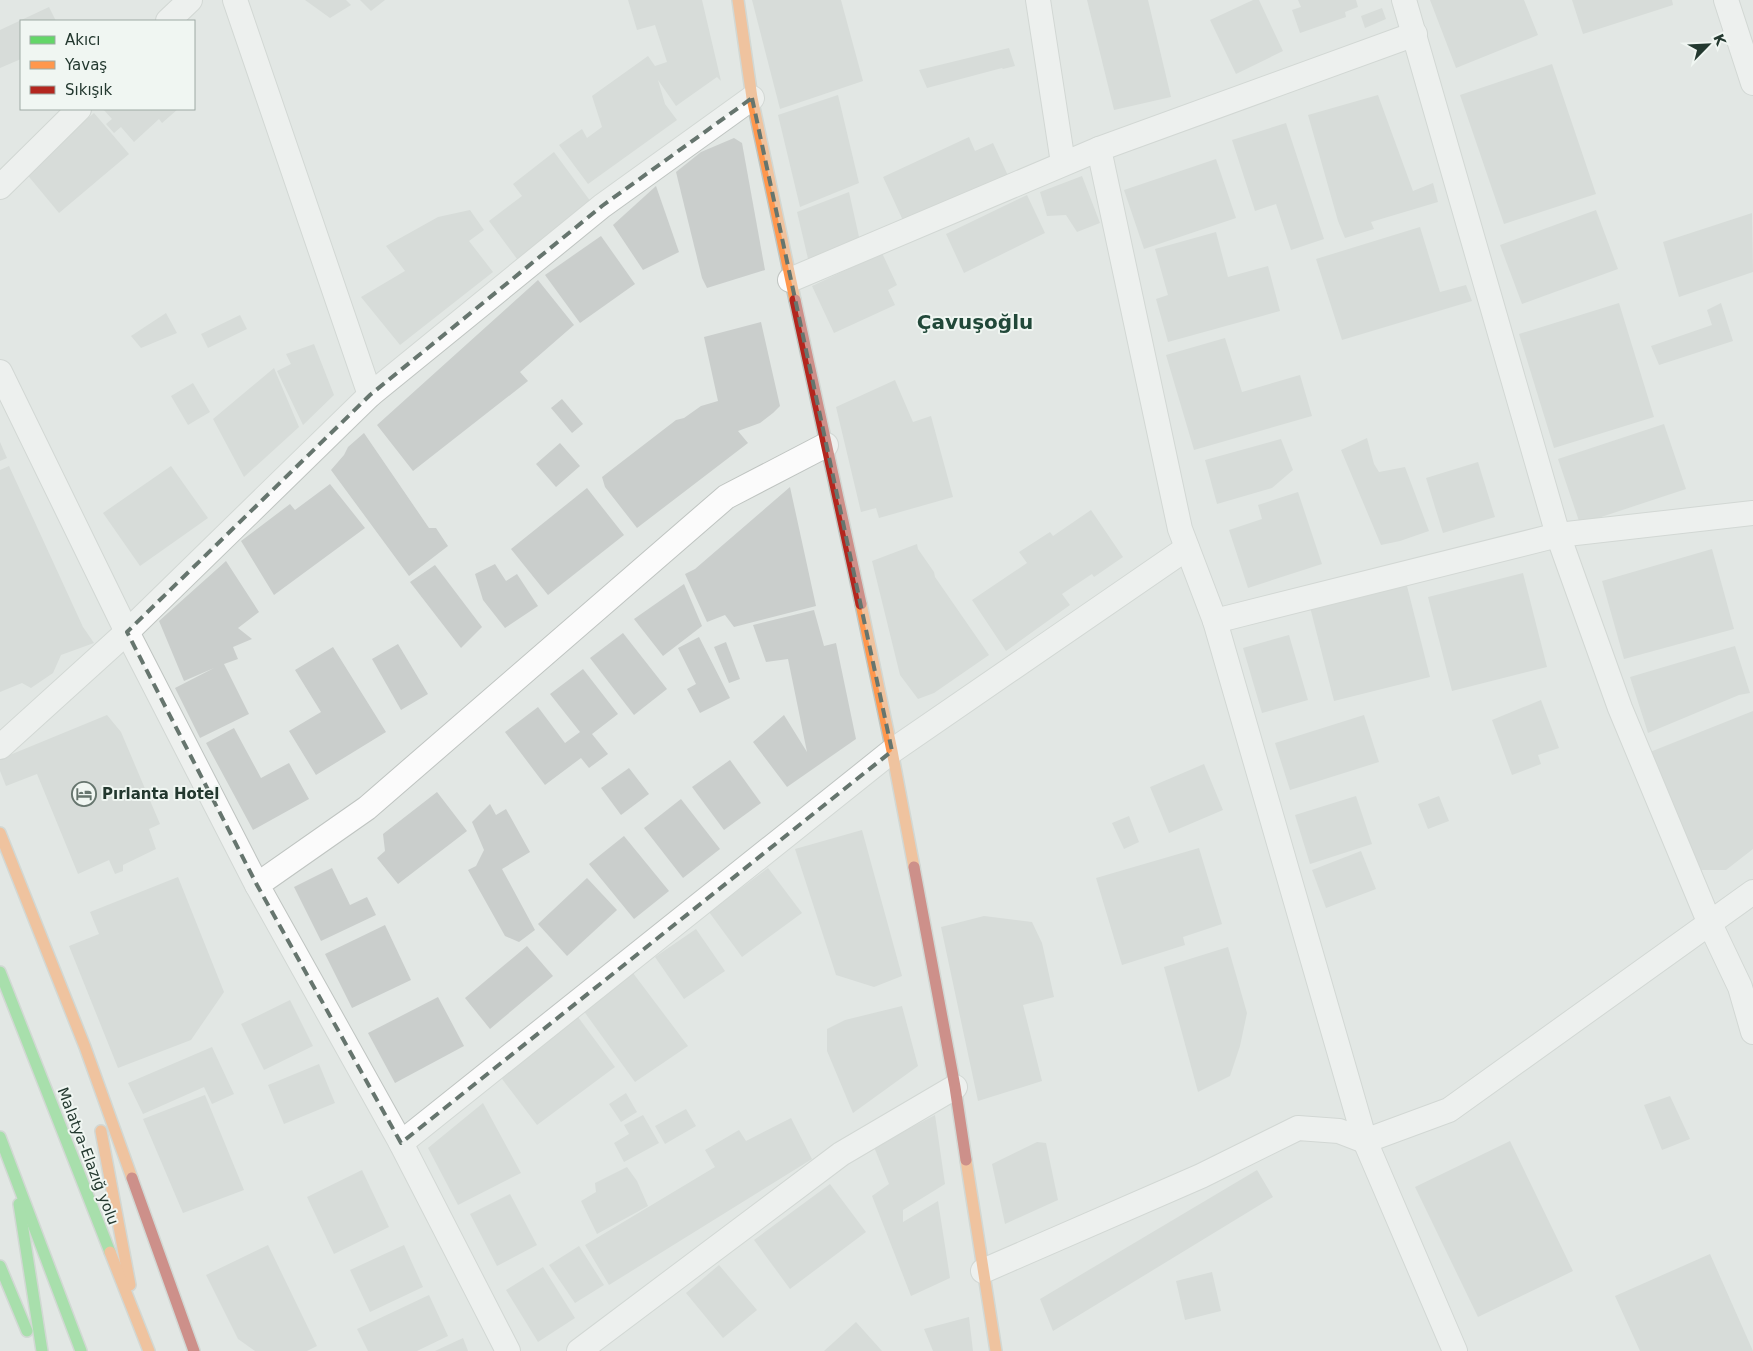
<svg xmlns="http://www.w3.org/2000/svg" width="1753" height="1351" font-family="'DejaVu Sans',sans-serif">
	<style>
		.building { fill: #cacecc }
		.lines { fill: none; stroke-linecap: round; stroke-linejoin: round }
		.street-casing { stroke: #bfc4c1; stroke-width: 26 }
		.fast-casing { stroke: #bfc5c1; stroke-width: 14 }
		.slow-casing { stroke: #bfc5c1; stroke-width: 14 }
		.jam-casing { stroke: #bfc5c1; stroke-width: 14 }
		.street { stroke: #fbfbfb; stroke-width: 24 }
		.fast { stroke: #63d668; stroke-width: 11 }
		.slow { stroke: #ff974d; stroke-width: 11 }
		.jam { stroke: #b3261e; stroke-width: 11 }
		.marked { fill: none; stroke: #66756e; stroke-width: 4; stroke-dasharray: 10 6; stroke-linejoin: round }
		.labels { text-anchor: middle; stroke-width: 4; stroke-linejoin: round; paint-order: stroke }
		.poi-label { font-size: 15px; font-weight: bold; fill: #23382f; stroke: #f0f6f2; text-anchor: start }
		.street-label { font-size: 15px; fill: #23382f; stroke: #f0f6f2 }
		.district-label { font-size: 20px; font-weight: bold; fill: #214839; stroke: #f0f6f2 }
	</style>
	<rect width="100%" height="100%" fill="#e2e7e4"/>
	<g class="building">
		<polygon points="305,0 346,0 351,5 330,18"/>
		<polygon points="360,0 385,0 371,11"/>
		<polygon points="628,0 702,0 721,81 717,77 676,106 658,80 665,104 677,120 588,184 559,145 582,129 587,138 602,127 592,96 648,56 655,66 667,62 655,25 637,30"/>
		<polygon points="752,0 841,0 863,81 780,109"/>
		<polygon points="1087,0 1148,0 1171,97 1114,110"/>
		<polygon points="1253,0 1259,0 1283,51 1236,74 1210,20"/>
		<polygon points="1298,0 1356,0 1358,7 1345,12 1346,17 1300,33 1292,10 1301,7"/>
		<polygon points="1430,0 1524,0 1538,35 1456,68"/>
		<polygon points="1572,0 1672,0 1673,5 1583,34"/>
		<polygon points="49,7 56,21 21,21 21,59 0,68 0,30"/>
		<polygon points="1382,8 1386,19 1365,28 1361,16"/>
		<polygon points="1009,48 1015,66 1003,69 1002,68 927,88 919,70"/>
		<polygon points="1552,64 1596,194 1504,224 1460,95"/>
		<polygon points="838,95 859,183 800,207 778,115"/>
		<polygon points="1378,95 1413,191 1433,183 1438,202 1371,222 1374,229 1345,238 1338,221 1308,115"/>
		<polygon points="103,109 178,109 162,123 159,119 134,142 121,127 114,133 106,124 112,119"/>
		<polygon points="94,113 129,154 59,213 25,172"/>
		<polygon points="1286,123 1324,239 1291,250 1276,204 1255,211 1232,140"/>
		<polygon points="969,137 975,151 993,143 1010,180 906,227 883,177"/>
		<polygon points="734,138 742,143 765,270 707,288 702,278 676,172 701,152"/>
		<polygon points="554,152 591,202 517,259 489,221 522,196 513,184"/>
		<polygon points="1216,159 1236,218 1144,249 1124,190"/>
		<polygon points="1082,176 1100,223 1077,232 1066,215 1047,216 1040,192"/>
		<polygon points="656,186 679,252 643,270 613,225"/>
		<polygon points="849,192 859,237 809,263 797,212"/>
		<polygon points="1027,195 1045,233 964,273 946,234"/>
		<polygon points="470,210 484,230 469,241 493,272 400,345 361,297 405,271 386,246 438,217"/>
		<polygon points="1596,210 1618,269 1522,304 1500,245"/>
		<polygon points="1752,213 1753,272 1679,297 1663,242"/>
		<polygon points="1420,227 1440,292 1466,285 1472,301 1342,340 1316,259"/>
		<polygon points="1216,232 1228,277 1268,266 1280,311 1168,342 1156,299 1168,295 1155,249"/>
		<polygon points="601,236 635,284 580,323 545,275"/>
		<polygon points="882,253 897,285 888,290 895,305 834,333 812,286"/>
		<polygon points="538,280 574,325 520,372 528,381 413,471 377,425"/>
		<polygon points="1619,303 1654,417 1554,448 1519,334"/>
		<polygon points="1721,303 1733,341 1659,365 1651,346 1712,325 1707,310"/>
		<polygon points="166,313 177,333 141,348 131,336"/>
		<polygon points="240,315 247,329 208,348 201,334"/>
		<polygon points="761,322 780,406 773,413 760,423 738,431 748,443 637,528 605,487 602,477 676,420 684,418 701,406 718,401 704,337"/>
		<polygon points="1225,338 1242,392 1300,375 1312,416 1194,450 1166,355"/>
		<polygon points="314,344 334,395 303,425 277,371 291,364 286,354"/>
		<polygon points="274,368 299,427 244,477 213,419"/>
		<polygon points="895,380 913,422 931,416 953,497 879,518 876,508 861,512 836,407"/>
		<polygon points="193,383 210,412 188,425 171,396"/>
		<polygon points="562,399 583,424 572,433 551,408"/>
		<polygon points="1664,424 1686,489 1580,524 1558,459"/>
		<polygon points="364,433 429,528 436,528 448,546 409,576 331,470 344,455 348,447"/>
		<polygon points="1367,438 1374,464 1379,472 1405,467 1429,531 1400,541 1381,545 1341,450"/>
		<polygon points="1281,439 1293,470 1272,488 1217,504 1205,460"/>
		<polygon points="0,442 7,458 0,461"/>
		<polygon points="560,443 580,466 556,487 536,464"/>
		<polygon points="1478,462 1495,517 1443,533 1426,478"/>
		<polygon points="9,466 83,627 94,643 61,655 53,673 31,688 22,683 0,692 0,470"/>
		<polygon points="171,466 208,518 140,566 103,513"/>
		<polygon points="330,484 365,528 274,595 241,541 290,504 295,510"/>
		<polygon points="790,487 816,606 734,627 725,615 707,622 685,574 695,569"/>
		<polygon points="587,488 624,535 548,595 511,549"/>
		<polygon points="1298,492 1322,564 1248,588 1229,530 1262,519 1258,505"/>
		<polygon points="1091,510 1123,557 1094,577 1092,574 1062,594 1070,605 1006,651 972,600 1027,563 1019,552 1050,532 1053,536"/>
		<polygon points="917,544 918,549 934,572 935,577 989,655 934,693 918,699 900,675 872,561"/>
		<polygon points="1712,549 1734,629 1624,659 1602,581"/>
		<polygon points="226,561 259,612 238,628 252,639 233,647 238,659 224,664 249,714 200,738 175,688 214,668 184,681 159,621"/>
		<polygon points="495,564 506,581 517,574 538,606 505,628 483,600 475,574"/>
		<polygon points="435,565 482,627 461,648 410,582"/>
		<polygon points="1523,573 1547,667 1452,691 1428,597"/>
		<polygon points="1406,582 1430,677 1334,701 1310,607"/>
		<polygon points="684,584 702,626 663,656 634,619"/>
		<polygon points="814,610 824,646 836,643 856,739 787,787 753,742 784,715 807,752 788,659 766,662 753,625"/>
		<polygon points="623,633 667,689 634,715 590,658"/>
		<polygon points="1289,635 1308,700 1262,713 1243,648"/>
		<polygon points="699,637 730,698 700,713 687,689 696,684 678,648"/>
		<polygon points="726,642 740,679 729,683 714,647"/>
		<polygon points="398,644 428,694 401,710 372,659"/>
		<polygon points="1735,646 1750,693 1739,695 1648,733 1630,677"/>
		<polygon points="333,647 386,732 316,775 289,731 321,712 295,670"/>
		<polygon points="583,669 618,714 592,734 608,754 589,768 581,758 545,785 505,732 538,707 565,743 580,732 550,694"/>
		<polygon points="1541,700 1559,748 1538,755 1541,764 1512,775 1492,720"/>
		<polygon points="1753,711 1753,849 1726,870 1697,870 1650,752"/>
		<polygon points="107,715 121,732 160,824 149,829 156,849 123,865 123,871 115,874 109,860 78,874 37,774 6,786 0,771 0,759"/>
		<polygon points="1364,715 1379,762 1290,790 1275,743"/>
		<polygon points="234,728 261,778 289,763 309,799 253,830 206,743"/>
		<polygon points="730,760 761,803 724,830 692,787"/>
		<polygon points="1204,764 1223,810 1169,833 1150,787"/>
		<polygon points="629,768 649,794 621,815 601,788"/>
		<polygon points="437,792 467,831 398,884 377,858 385,851 383,834"/>
		<polygon points="1356,796 1372,844 1310,864 1295,815"/>
		<polygon points="1439,796 1449,821 1428,829 1418,804"/>
		<polygon points="681,799 720,849 683,878 644,828"/>
		<polygon points="490,804 496,815 506,809 530,852 502,869 535,930 519,942 505,936 468,870 476,866 484,850 472,822"/>
		<polygon points="1129,816 1139,842 1124,849 1112,823"/>
		<polygon points="862,830 902,976 874,987 836,975 795,849"/>
		<polygon points="624,836 669,891 634,919 589,864"/>
		<polygon points="1199,848 1222,924 1183,937 1185,945 1122,965 1096,878"/>
		<polygon points="1361,851 1376,889 1326,908 1312,870"/>
		<polygon points="332,868 350,905 367,897 376,915 321,941 294,887"/>
		<polygon points="768,868 802,913 742,957 709,912"/>
		<polygon points="178,877 224,992 191,1040 118,1068 69,946 99,934 90,912"/>
		<polygon points="587,878 617,910 567,956 538,924"/>
		<polygon points="984,916 1032,922 1042,943 1054,997 1023,1005 1042,1081 978,1101 941,927"/>
		<polygon points="385,925 411,980 352,1008 325,954"/>
		<polygon points="696,929 725,971 684,999 655,957"/>
		<polygon points="527,946 553,976 490,1029 465,998"/>
		<polygon points="1228,947 1247,1013 1240,1046 1230,1076 1198,1092 1164,967"/>
		<polygon points="633,973 688,1046 635,1082 583,1010"/>
		<polygon points="438,997 464,1046 395,1083 368,1033"/>
		<polygon points="290,1000 313,1046 264,1070 241,1024"/>
		<polygon points="902,1006 918,1066 853,1113 827,1051 827,1029 845,1020"/>
		<polygon points="578,1017 615,1067 537,1125 499,1075"/>
		<polygon points="212,1047 234,1094 212,1104 204,1087 143,1114 128,1083"/>
		<polygon points="319,1064 335,1103 284,1124 268,1085"/>
		<polygon points="626,1093 637,1112 621,1122 609,1104"/>
		<polygon points="205,1095 244,1190 183,1213 143,1119"/>
		<polygon points="1670,1096 1690,1139 1662,1150 1644,1105"/>
		<polygon points="483,1103 521,1173 458,1205 428,1148"/>
		<polygon points="686,1109 696,1126 665,1144 655,1126"/>
		<polygon points="643,1115 659,1143 624,1162 614,1143 629,1134 624,1125"/>
		<polygon points="935,1115 945,1184 903,1210 903,1222 938,1201 950,1278 911,1296 872,1196 889,1184 874,1147"/>
		<polygon points="791,1118 812,1159 609,1285 585,1245 715,1167 705,1150 739,1130 746,1141"/>
		<polygon points="1510,1141 1573,1271 1478,1317 1415,1187"/>
		<polygon points="1037,1142 1046,1143 1058,1200 1005,1224 992,1164"/>
		<polygon points="627,1167 637,1181 648,1206 597,1234 581,1201 596,1192 595,1183"/>
		<polygon points="362,1170 389,1227 334,1254 307,1197"/>
		<polygon points="1257,1170 1273,1197 1053,1331 1040,1299"/>
		<polygon points="830,1184 866,1232 790,1289 754,1240"/>
		<polygon points="510,1194 537,1245 497,1266 470,1214"/>
		<polygon points="268,1245 317,1346 307,1351 255,1351 238,1339 206,1275"/>
		<polygon points="404,1245 423,1287 370,1312 350,1270"/>
		<polygon points="579,1246 604,1285 575,1303 549,1265"/>
		<polygon points="1710,1254 1753,1351 1640,1351 1615,1296"/>
		<polygon points="719,1265 757,1310 723,1338 686,1293"/>
		<polygon points="543,1267 575,1318 538,1342 506,1290"/>
		<polygon points="1212,1272 1221,1311 1185,1320 1176,1281"/>
		<polygon points="429,1295 448,1336 417,1351 368,1351 357,1329"/>
		<polygon points="969,1317 973,1351 933,1351 924,1329"/>
		<polygon points="856,1322 882,1351 824,1351"/>
		<polygon points="463,1338 468,1351 435,1351"/>
	</g>
	<g class="lines">
		<defs>
			<g id="street">
				<polyline points="235,0 370,395"/>
				<polyline points="1038,0 1063,163"/>
				<polyline points="1404,0 1558,535 1620,708 1710,924 1740,987 1753,1032"/>
				<polyline points="1726,0 1753,83"/>
				<polyline points="168,21 190,0"/>
				<polyline points="1099,149 1180,529 1215,621 1365,1141 1455,1351"/>
				<polyline points="0,187 79,109"/>
				<polyline points="790,280 1099,149 1415,34"/>
				<polyline points="0,372 127,632 257,885"/>
				<polyline points="1215,621 1558,535 1753,513"/>
				<polyline points="0,747 127,632 370,395 602,206 752,98"/>
				<polyline points="401,1143 892,751 1187,548"/>
				<polyline points="983,1271 1201,1176 1298,1128 1339,1131 1365,1141 1449,1110 1753,892"/>
				<polyline points="508,1351 401,1143 257,885 367,808 726,497 826,445"/>
				<polyline points="579,1351 841,1154 955,1087"/>
			</g>
			<g id="fast">
				<polyline points="0,972 110,1252"/>
				<polyline points="0,1137 81,1351"/>
				<polyline points="19,1204 42,1351"/>
				<polyline points="0,1266 27,1331"/>
			</g>
			<g id="slow">
				<polyline points="738,0 752,98 795,300"/>
				<polyline points="861,604 892,751 914,867"/>
				<polyline points="0,833 85,1047 132,1178"/>
				<polyline points="101,1131 130,1285"/>
				<polyline points="966,1160 996,1351"/>
				<polyline points="110,1252 149,1351"/>
			</g>
			<g id="jam">
				<polyline points="795,300 861,604"/>
				<polyline points="914,867 955,1087 966,1160"/>
				<polyline points="132,1178 194,1351"/>
			</g>
		</defs>
		<use href="#street" class="street-casing"/>
		<use href="#fast" class="fast-casing"/>
		<use href="#slow" class="slow-casing"/>
		<use href="#jam" class="jam-casing"/>
		<use href="#street" class="street"/>
		<use href="#fast" class="fast"/>
		<use href="#slow" class="slow"/>
		<use href="#jam" class="jam"/>
	</g>
	<path d="M0 0H1753V1351H0ZM752,98L892,751L401,1143L257,885L127,632L370,395L602,206Z" fill="#e2e7e4" fill-opacity=".55" fill-rule="evenodd"/>
	<path class="marked" d="M752,98L892,751L401,1143L257,885L127,632L370,395L602,206Z"/>
	<defs>
		<symbol id="hotel-ring" viewBox="-11 -11 22 22"><circle r="9.5" fill="#f0f6f2" stroke="#66756e" stroke-width="1.5"/><path d="M-6-4.5h1.5V1H6V5H4.5V3h-9V5H-6ZM-4 0a1.8 1.8 0 1 1 3.6 0ZM.5 0V-2.5h3Q6-2.5 6 0Z" fill="#66756e"/></symbol>
	</defs>
	<g fill-rule="evenodd">
		<use href="#hotel-ring" x="70" y="780" width="28" height="28"/>
	</g>
	<g class="labels">
		<g class="poi-label">
			<text x="102" y="799">Pırlanta Hotel</text>
		</g>
		<g class="street-label">
			<text transform="translate(88 1156) rotate(69)" y="5">Malatya-Elazığ yolu</text>
		</g>
		<g class="district-label">
			<text x="975" y="329">Çavuşoğlu</text>
		</g>
	</g>
	<rect x="20" y="20" width="175" height="90" fill="#f0f6f2" stroke="#9eaaa4"/>
	<rect x="30" y="36" width="25" height="8" fill="#63d668" stroke="#9eaaa4"/>
	<text x="65" y="45" font-size="15" fill="#23382f">Akıcı</text>
	<rect x="30" y="61" width="25" height="8" fill="#ff974d" stroke="#9eaaa4"/>
	<text x="65" y="70" font-size="15" fill="#23382f">Yavaş</text>
	<rect x="30" y="86" width="25" height="8" fill="#b3261e" stroke="#9eaaa4"/>
	<text x="65" y="95" font-size="15" fill="#23382f">Sıkışık</text>
	<g transform="translate(1708 45) rotate(66)" stroke="#f0f6f2" stroke-width="4" paint-order="stroke">
	<path d="M0-4L9 19L0 12L-9 19Z" fill="#23382f"/>
	<text y="-8" font-size="14" font-weight="bold" text-anchor="middle" fill="#23382f">K</text>
	</g>
</svg>
